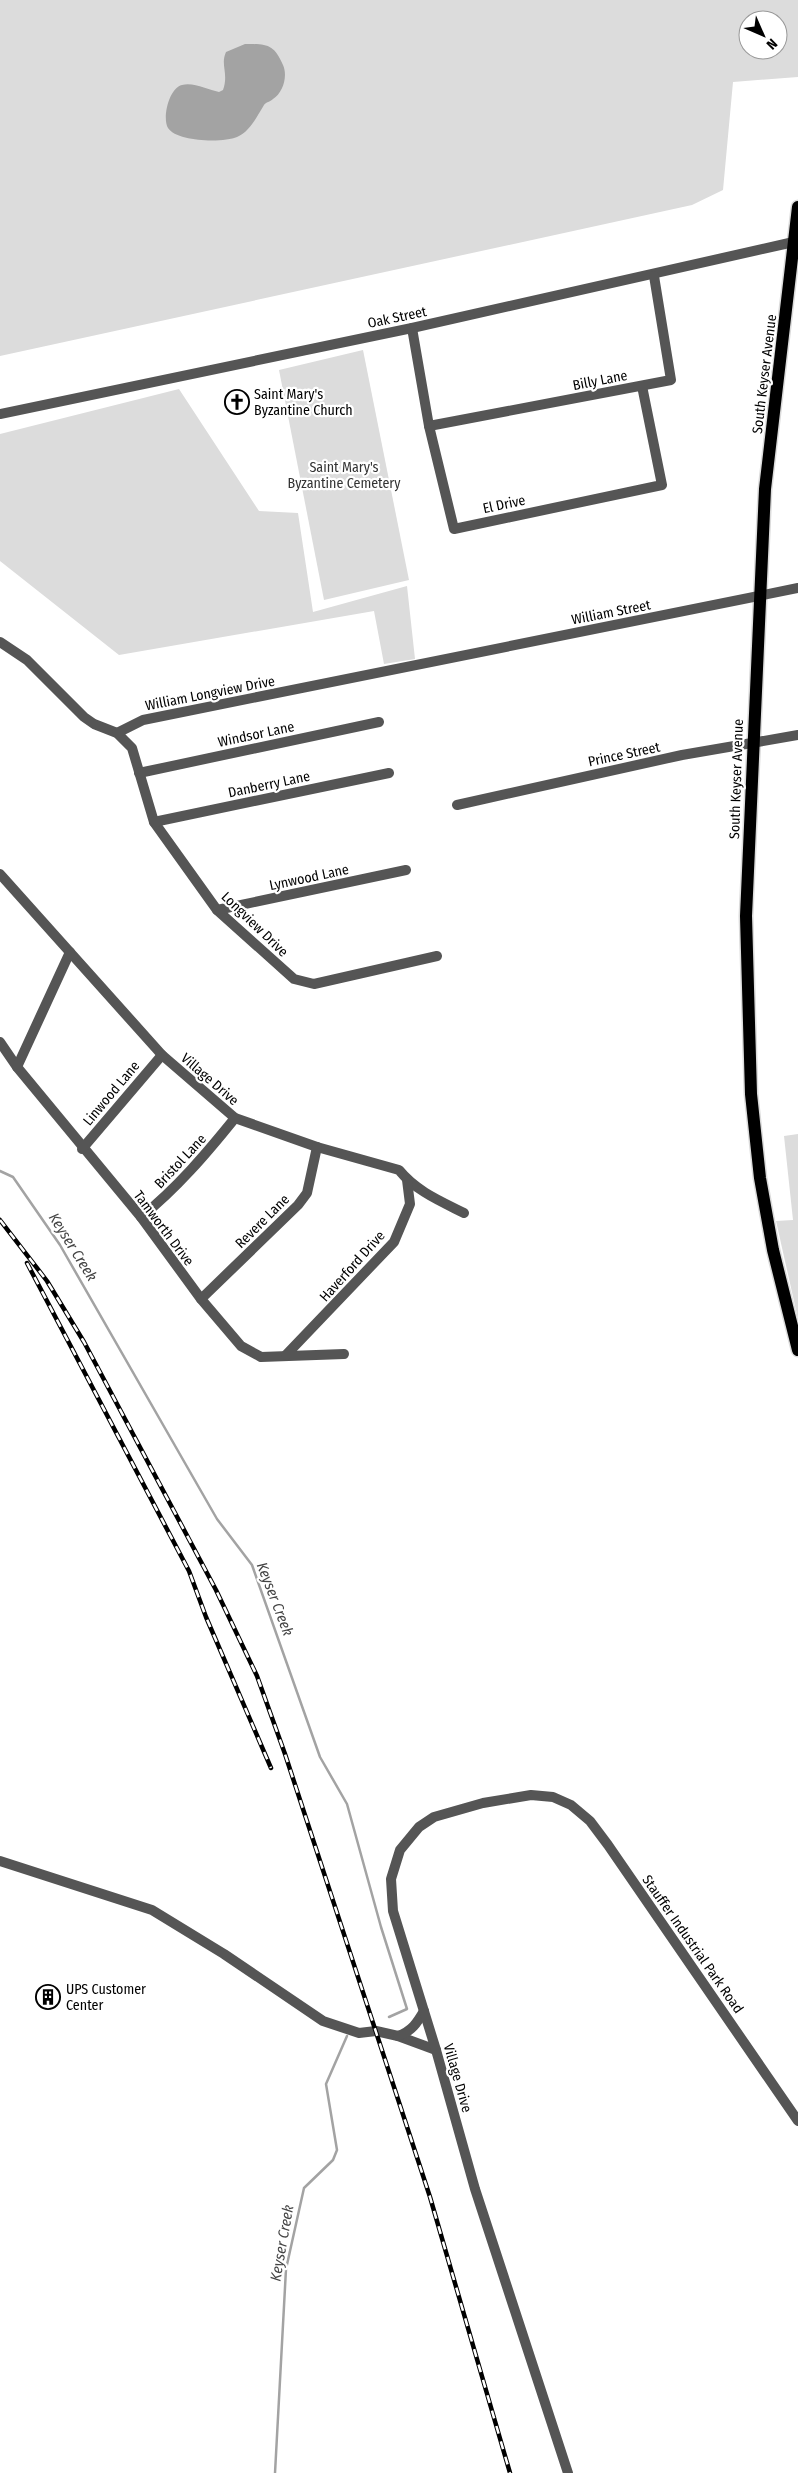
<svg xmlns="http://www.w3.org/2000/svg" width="798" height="2473" font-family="'Fira Sans Condensed',sans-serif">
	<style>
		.green { fill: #dcdcdc; fill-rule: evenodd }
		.water { fill: #a3a3a3 }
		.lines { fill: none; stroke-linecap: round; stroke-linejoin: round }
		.stream { stroke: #a3a3a3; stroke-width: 2.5 }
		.major-casing { stroke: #dbdbdb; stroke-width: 15 }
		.minor { stroke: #555; stroke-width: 10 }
		.major { stroke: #000; stroke-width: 12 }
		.rail-casing { stroke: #000; stroke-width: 4.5 }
		.rail { stroke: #fff; stroke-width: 2.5; stroke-dasharray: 8; stroke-linecap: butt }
		.labels { text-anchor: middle; stroke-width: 4.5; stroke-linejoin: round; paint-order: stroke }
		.street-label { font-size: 14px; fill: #000; stroke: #fff }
		.poi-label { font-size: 14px; fill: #000; stroke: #fff; text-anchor: start }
		.park-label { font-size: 14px; fill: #333; stroke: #fff }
		.water-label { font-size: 15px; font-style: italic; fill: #444; stroke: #fff }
	</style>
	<rect width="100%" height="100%" fill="#fff"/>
	<g class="green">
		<path d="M0,0H798V77L733,82L723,190L692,205L0,356ZM748,20H778V50H748Z"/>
		<polygon points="363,350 409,580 324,600 279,370"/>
		<polygon points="179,389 259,511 298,513 313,612 407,586 415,659 384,664 374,611 119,655 0,561 0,434"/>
		<polygon points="798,1134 798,1319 776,1221 793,1220 784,1136"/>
	</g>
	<path class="water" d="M245,44C267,44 274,44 283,65C288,76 283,93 273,99C270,102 266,102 264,105C257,116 250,132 237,137C223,143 177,142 168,128C162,118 169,88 182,85C194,82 208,90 219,92L223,90C229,73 220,65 226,52Z"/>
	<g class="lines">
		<g class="stream">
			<polyline points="0,1171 13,1177 60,1245 217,1519 252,1565 320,1757 347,1804 381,1927 407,2009 389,2017"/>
			<polyline points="275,2473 286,2269 304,2188 333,2160 337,2150 326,2084 347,2036"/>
		</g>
		<defs>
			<polyline id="major" points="798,207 765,489 746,916 751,1094 760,1178 773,1250 798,1350"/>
		</defs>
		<use href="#major" class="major-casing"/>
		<g class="minor">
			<polyline points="412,328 429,426 454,529 662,485 642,386"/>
			<polyline points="0,414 412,328 798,241"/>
			<polyline points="429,426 671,380 654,276"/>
			<polyline points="0,642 27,660 84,717 94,724 117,733 132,748 154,822 217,910 294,979 314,984 437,956"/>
			<polyline points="117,733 143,720 798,588"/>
			<polyline points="139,773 379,722"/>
			<polyline points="457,805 682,755 798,735"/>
			<polyline points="154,822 389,773"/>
			<path d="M0,874L162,1055L235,1118L317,1147L399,1170C416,1191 440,1201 464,1213"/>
			<polyline points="217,910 406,870"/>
			<polyline points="0,1042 17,1067 141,1217 201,1299 241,1346 261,1357 344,1354"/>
			<polyline points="17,1067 70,952"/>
			<polyline points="82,1149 162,1055"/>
			<path d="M141,1217C177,1188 206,1154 235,1118"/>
			<polyline points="201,1299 298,1205 307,1193 317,1147"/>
			<polyline points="286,1355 394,1242 410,1204 407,1180"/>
			<polyline points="0,1861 152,1910 224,1954 323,2021 359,2033 376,2031 398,2036 436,2050"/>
			<path d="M398,2036C412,2031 417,2023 424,2011"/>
			<polyline points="568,2473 475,2189 436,2050 393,1911 391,1879 400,1850 419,1827 434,1817 483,1803 531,1795 553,1797 571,1805 590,1821 608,1845 798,2121"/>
		</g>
		<use href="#major" class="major"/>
		<defs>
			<g id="rail">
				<polyline points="0,1220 47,1281 84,1342 216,1590 257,1676 285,1754 430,2197 510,2473"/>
				<polyline points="27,1263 189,1571 206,1617 271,1768"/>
			</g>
		</defs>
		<use href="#rail" class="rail-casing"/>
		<use href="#rail" class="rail"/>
	</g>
	<defs>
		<symbol id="church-ring" viewBox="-11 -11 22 22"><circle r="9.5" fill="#fff" stroke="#000" stroke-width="1.5"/><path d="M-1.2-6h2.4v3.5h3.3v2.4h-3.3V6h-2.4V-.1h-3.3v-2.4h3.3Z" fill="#000"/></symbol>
		<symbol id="building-ring" viewBox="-11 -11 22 22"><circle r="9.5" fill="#fff" stroke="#000" stroke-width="1.5"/><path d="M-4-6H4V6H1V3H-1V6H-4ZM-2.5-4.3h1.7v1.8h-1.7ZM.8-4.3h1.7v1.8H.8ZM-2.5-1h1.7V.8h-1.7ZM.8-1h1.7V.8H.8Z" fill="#000"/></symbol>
	</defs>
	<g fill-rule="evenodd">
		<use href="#church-ring" x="223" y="388" width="28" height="28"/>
		<use href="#building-ring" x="34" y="1983" width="28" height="28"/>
	</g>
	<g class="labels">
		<g class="street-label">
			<text transform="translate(397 317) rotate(-12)" y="5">Oak Street</text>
			<text transform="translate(764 374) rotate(-83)" y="5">South Keyser Avenue</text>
			<text transform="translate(600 380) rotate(-11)" y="5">Billy Lane</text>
			<text transform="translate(504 504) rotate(-12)" y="5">El Drive</text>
			<text transform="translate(611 612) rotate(-11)" y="5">William Street</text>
			<text transform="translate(210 693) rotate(-11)" y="5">William Longview Drive</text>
			<text transform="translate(256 734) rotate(-12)" y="5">Windsor Lane</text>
			<text transform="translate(624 754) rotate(-12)" y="5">Prince Street</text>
			<text transform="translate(736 779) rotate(-88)" y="5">South Keyser Avenue</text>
			<text transform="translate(269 784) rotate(-12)" y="5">Danberry Lane</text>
			<text transform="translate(309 877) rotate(-12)" y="5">Lynwood Lane</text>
			<text transform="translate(255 924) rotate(44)" y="5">Longview Drive</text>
			<text transform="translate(210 1079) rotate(41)" y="5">Village Drive</text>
			<text transform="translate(111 1093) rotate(-50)" y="5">Linwood Lane</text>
			<text transform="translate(180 1161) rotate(-47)" y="5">Bristol Lane</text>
			<text transform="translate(262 1221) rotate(-45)" y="5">Revere Lane</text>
			<text transform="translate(164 1228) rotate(53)" y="5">Tamworth Drive</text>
			<text transform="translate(352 1266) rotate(-48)" y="5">Haverford Drive</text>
			<text transform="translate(693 1944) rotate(55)" y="5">Stauffer Industrial Park Road</text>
			<text transform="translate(458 2078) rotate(74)" y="5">Village Drive</text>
		</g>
		<g class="poi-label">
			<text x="254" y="399">Saint Mary's<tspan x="254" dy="16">Byzantine Church</tspan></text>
			<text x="66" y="1994">UPS Customer<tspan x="66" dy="16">Center</tspan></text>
		</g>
		<g class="park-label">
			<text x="344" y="472">Saint Mary's<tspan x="344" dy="16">Byzantine Cemetery</tspan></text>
		</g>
		<g class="water-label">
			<text transform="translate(73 1247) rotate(58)" y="5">Keyser Creek</text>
			<text transform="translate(275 1599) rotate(69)" y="5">Keyser Creek</text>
			<text transform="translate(282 2243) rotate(-80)" y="5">Keyser Creek</text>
		</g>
	</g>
	<g transform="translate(763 35) rotate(135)"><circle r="24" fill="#ffffff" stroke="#999999"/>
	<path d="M0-4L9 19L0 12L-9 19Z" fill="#000000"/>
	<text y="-8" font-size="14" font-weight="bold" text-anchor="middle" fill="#000000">N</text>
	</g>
</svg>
